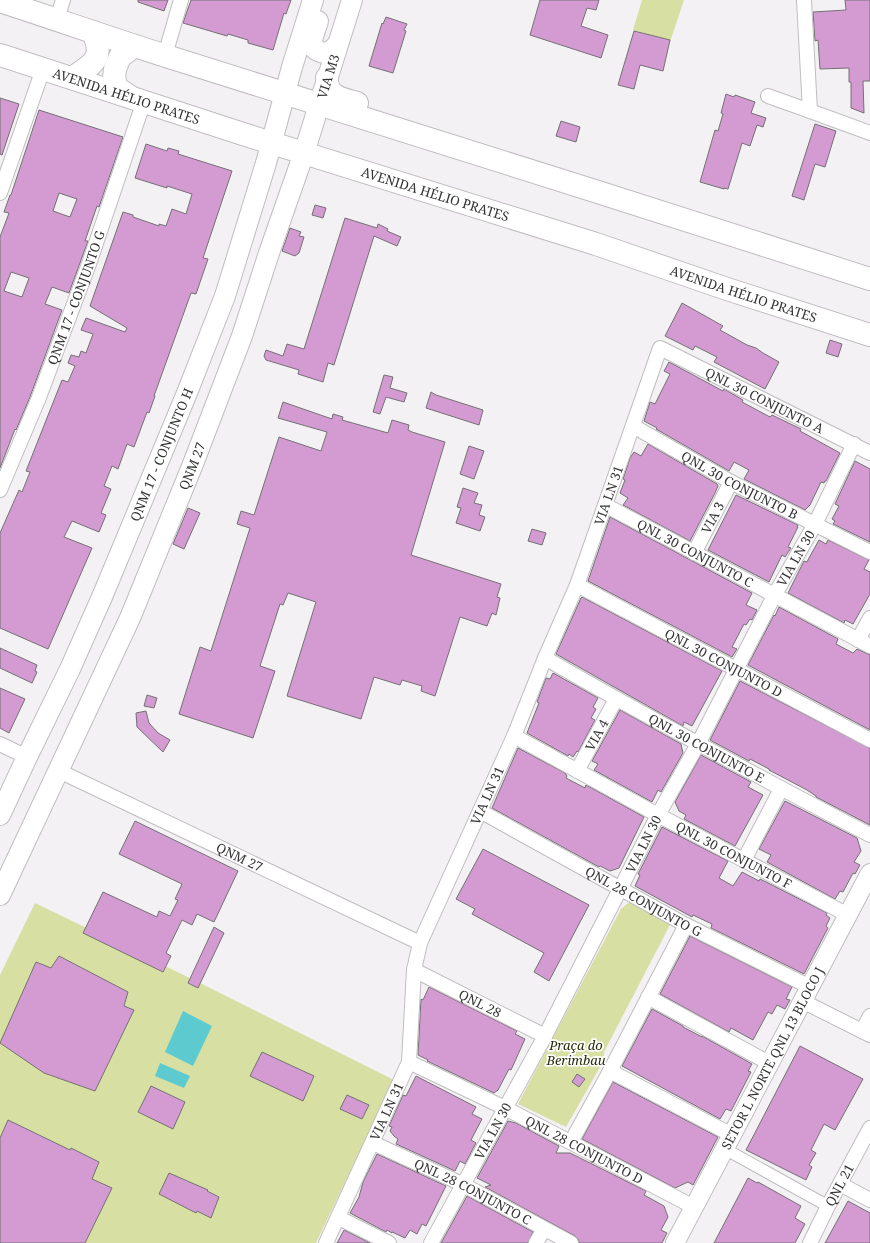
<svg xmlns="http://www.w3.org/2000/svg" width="870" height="1243" font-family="'Noto Serif',serif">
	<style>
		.green { fill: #d7dfa3 }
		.water { fill: #5dcacf }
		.building { fill: #d49bd3; stroke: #737173; fill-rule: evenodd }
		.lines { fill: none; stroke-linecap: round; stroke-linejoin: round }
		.pedestrian-casing { stroke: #c0bdc0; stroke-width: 13 }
		.minor-casing { stroke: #c0bdc0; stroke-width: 16 }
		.tertiary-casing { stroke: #c0bdc0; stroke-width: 20 }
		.secondary-casing { stroke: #c0bdc0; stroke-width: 22 }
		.primary-casing { stroke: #c0bdc0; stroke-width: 24 }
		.pedestrian { stroke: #fff; stroke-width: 11 }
		.minor { stroke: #fff; stroke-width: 14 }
		.tertiary { stroke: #fff; stroke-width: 18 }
		.secondary { stroke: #fff; stroke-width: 20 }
		.primary { stroke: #fff; stroke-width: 22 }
		.labels { text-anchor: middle; stroke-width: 3.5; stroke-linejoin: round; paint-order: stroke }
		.street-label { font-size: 13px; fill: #353435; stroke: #fff }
		.park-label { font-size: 13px; font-style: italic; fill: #292c0b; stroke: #fff }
	</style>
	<rect width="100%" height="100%" fill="#f4f1f4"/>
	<g class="green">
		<polygon points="642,0 684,0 670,42 633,30"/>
		<polygon points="631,902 635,903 672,921 604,1052 604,1060 566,1127 518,1104 621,909 627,904"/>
		<polygon points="35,903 198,982 394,1080 316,1243 0,1243 0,975"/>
	</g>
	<g class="water">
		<polygon points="183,1011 212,1026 193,1066 165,1052"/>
		<polygon points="160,1063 190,1076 184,1088 155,1076"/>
	</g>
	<g class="building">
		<polygon points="138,0 168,0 164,11 138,2"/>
		<polygon points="191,0 291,0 286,14 284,13 273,50 248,43 248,40 228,34 227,36 183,23"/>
		<polygon points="540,0 599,0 596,10 587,8 581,26 608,35 601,58 530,35"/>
		<polygon points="845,0 870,0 870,81 863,81 864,113 851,108 851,82 849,82 849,68 820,69 818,40 815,41 813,12 846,10"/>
		<polygon points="386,17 407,24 404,30 406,31 393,73 369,66 382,23 383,24"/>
		<polygon points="634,31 670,40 663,71 640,65 634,89 618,85"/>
		<polygon points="726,94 734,97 735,95 755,102 751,113 766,118 763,127 757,125 750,146 742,143 728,189 724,188 724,189 700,182 715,130 718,131 723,114 721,113"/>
		<polygon points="0,98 19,104 2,155 0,154"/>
		<path d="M39,110L123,137L99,207L97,206L85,241H88L69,293L52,287L45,304L62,310L30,397L16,430L15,429L0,468V237L9,213L4,212L10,195H11ZM59,193L77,199L70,217L53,211ZM11,272L29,278L22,297L4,291Z"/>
		<polygon points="561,121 580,127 576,142 556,136"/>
		<polygon points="815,124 836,131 825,167 815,164 804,200 792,196"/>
		<polygon points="146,144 167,151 168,148 179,151 178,154 232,171 203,258 208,259 196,294 191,293 154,396 155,396 149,413 147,412 134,447 127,444 118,469 112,466 104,486 111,489 101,513 106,515 99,532 72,521 64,537 92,548 48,649 0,628 0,533 19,490 22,492 30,472 26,471 62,380 68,382 75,366 68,363 71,355 79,357 81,351 86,353 93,334 81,330 86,318 125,332 127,328 90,306 123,212 133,215 133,217 159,226 159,224 166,226 172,209 186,214 192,194 167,186 167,188 135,178"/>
		<polygon points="315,205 326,208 323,218 312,215"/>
		<polygon points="345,218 377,228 378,224 388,229 387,231 401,237 397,246 374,236 334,365 328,363 323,382 298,374 299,370 266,360 264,356 266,350 283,356 287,344 304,349"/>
		<polygon points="290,228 301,232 299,236 304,237 299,253 295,256 282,251"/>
		<polygon points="682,303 723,326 720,330 747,345 756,348 763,353 779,362 765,389 714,362 717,357 695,346 693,350 665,336"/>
		<polygon points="830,340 842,344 838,357 826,353"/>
		<polygon points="669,362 723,391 724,389 743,400 742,402 770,417 772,415 801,429 800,431 840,453 826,481 825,481 824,483 821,482 810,505 805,510 744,479 749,470 734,462 729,471 656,429 657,428 644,421 650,402 655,404 670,374 664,371"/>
		<polygon points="384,375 393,377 390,388 407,393 404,402 386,397 380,414 373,412"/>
		<polygon points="431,392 436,395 483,410 479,425 426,408"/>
		<polygon points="283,402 332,419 333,414 343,417 342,420 388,433 392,420 409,425 408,430 412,432 445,442 411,555 501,584 497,597 500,598 496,615 492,613 487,626 460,617 435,696 421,691 422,686 402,680 400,685 374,677 361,719 287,696 316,602 288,593 283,605 280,604 260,666 275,671 253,738 179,714 200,647 211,651 250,528 237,524 241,511 254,515 279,437 321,451 327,432 278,418"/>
		<polygon points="648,444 717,484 718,486 715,493 690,541 623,505 628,498 620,493 625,480 623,479 630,458 634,452 641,456"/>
		<polygon points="469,446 484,451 474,479 460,474"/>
		<polygon points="855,461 870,469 870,542 833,524 835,521 832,519 839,506 835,504"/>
		<polygon points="463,488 478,493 474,503 482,505 479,515 485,517 480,531 456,523 461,508 457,507"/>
		<polygon points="736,495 798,525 797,527 798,527 788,547 791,548 785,557 782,555 769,582 708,550"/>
		<polygon points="188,508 200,513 184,549 173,544"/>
		<polygon points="610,517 752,593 746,605 757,610 752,620 750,619 746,625 744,624 732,647 737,649 732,657 588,581"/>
		<polygon points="532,529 546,533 542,545 528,541"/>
		<polygon points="819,540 826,544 828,540 869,560 864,569 870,572 870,594 853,624 845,620 844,623 788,593 804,561 807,562 809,558"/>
		<polygon points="582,597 722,671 692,726 684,722 683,726 556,654 581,598"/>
		<polygon points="779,607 838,639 836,644 853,653 857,649 870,655 870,730 748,665 774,615 775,616"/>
		<polygon points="0,648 37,665 35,671 37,672 32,683 0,668"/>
		<polygon points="553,673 598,698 593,707 596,709 591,718 595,720 578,752 577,751 573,757 569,754 568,756 527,733 539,703 537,702 546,678 550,679"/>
		<polygon points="740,681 870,748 870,825 816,797 816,796 807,790 769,770 769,769 750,759 749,761 710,740"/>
		<polygon points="0,688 25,699 9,733 0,728"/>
		<polygon points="147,695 157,698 154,708 144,706"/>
		<polygon points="620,710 681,744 683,753 661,792 658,790 652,802 594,770 598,764 592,761"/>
		<polygon points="146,711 149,723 158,733 170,740 163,752 137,727 136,713"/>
		<polygon points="518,748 565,773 567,776 566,778 585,788 586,785 644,817 619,868 610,871 600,866 599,867 492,808"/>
		<polygon points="701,755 751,782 748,787 763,795 735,846 684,819 686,815 679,811 675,802"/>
		<polygon points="785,801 857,838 861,851 854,862 860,865 855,874 853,873 843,892 840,891 835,899 767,862 771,855 759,849"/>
		<polygon points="135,821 238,871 214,922 197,914 192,925 182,920 166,953 171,956 163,972 83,933 103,892 157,917 159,911 170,916 178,900 175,899 182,884 119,854"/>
		<polygon points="662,827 728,861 719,878 733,886 742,872 759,881 760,879 770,884 827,913 826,915 830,918 826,926 828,928 804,974 711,928 712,924 693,915 692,917 635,886 640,875 638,874"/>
		<polygon points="483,849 589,905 549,981 534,972 544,953 472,914 475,909 456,899"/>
		<polygon points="214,927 224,933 198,988 188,983"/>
		<polygon points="690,936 792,987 786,999 790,1000 785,1009 777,1005 772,1014 768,1012 753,1040 731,1028 729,1032 660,994"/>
		<polygon points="59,956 128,992 124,1006 134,1010 95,1091 44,1073 0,1043 36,962 51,968"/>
		<polygon points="429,987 517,1031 515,1034 525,1039 511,1070 509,1069 498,1090 494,1093 427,1061 428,1060 418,1055 421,999 423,1000"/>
		<polygon points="652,1009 683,1026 683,1027 702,1037 702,1036 752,1064 748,1071 751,1072 731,1111 726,1109 720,1119 622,1066"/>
		<polygon points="800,1046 863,1079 835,1130 824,1124 811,1150 816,1153 809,1165 812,1167 806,1180 746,1150"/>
		<polygon points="262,1052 314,1076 303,1101 250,1076"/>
		<polygon points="577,1074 585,1079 579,1087 572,1082"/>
		<polygon points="416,1076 476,1107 472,1114 482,1119 471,1140 476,1143 465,1164 460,1161 455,1171 396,1144 398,1139 394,1136 390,1131 392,1127 389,1126 403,1095 406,1096"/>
		<polygon points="613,1082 718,1137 693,1185 688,1182 675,1188 582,1139"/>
		<polygon points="151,1086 185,1102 173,1129 138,1112"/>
		<polygon points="347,1095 369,1105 362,1119 340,1109"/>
		<polygon points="8,1120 70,1150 71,1148 99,1162 92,1179 112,1188 85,1243 0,1243 0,1138"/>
		<polygon points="508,1121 516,1123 559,1146 556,1153 570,1153 646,1191 644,1195 664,1206 668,1217 661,1230 667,1233 662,1243 579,1243 578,1239 575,1236 485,1187 491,1185 477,1178"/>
		<polygon points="377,1154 446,1186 426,1226 422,1224 417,1234 410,1230 405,1238 392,1232 392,1233 387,1230 386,1232 350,1213 359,1197 363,1182"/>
		<polygon points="169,1173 208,1190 207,1191 219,1197 211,1218 197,1211 196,1213 159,1194"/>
		<polygon points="748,1178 757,1183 758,1182 801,1206 795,1218 805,1224 795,1243 714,1243"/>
		<polygon points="467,1196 533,1232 528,1243 441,1243"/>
		<polygon points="848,1201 870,1213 870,1243 825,1243"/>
		<polygon points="344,1230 370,1243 337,1243"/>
	</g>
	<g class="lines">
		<defs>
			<polyline id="pedestrian" points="725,1149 828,1206"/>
			<g id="minor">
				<polyline points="804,0 810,111 870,133"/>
				<polyline points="57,19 63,0"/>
				<polyline points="165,55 181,0"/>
				<polyline points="768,96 810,111"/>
				<polyline points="0,193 43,69"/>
				<path id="s1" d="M633,426L731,482L870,552"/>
				<path id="s2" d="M0,490L38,400L89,264L144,101"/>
				<path id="s3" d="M605,505L870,646"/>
				<path id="s4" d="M694,553L731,482"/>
				<path id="s5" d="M577,585L870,740"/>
				<polyline points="858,640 870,618"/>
				<path id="s6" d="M545,658C652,720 761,778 870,835"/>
				<path id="s7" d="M514,736L658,815L848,915"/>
				<polyline points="0,744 27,757"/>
				<path id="s8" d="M59,771L420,943"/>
				<path id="s9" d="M577,771L616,699"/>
				<path id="s10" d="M480,811L686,925L810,987"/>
				<polyline points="744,860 781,789"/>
				<path id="s11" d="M414,970L545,1036"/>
				<polyline points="648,997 769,1063"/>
				<polyline points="802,1001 870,1035"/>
				<polyline points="862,1031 870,1016"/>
				<path id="s12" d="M409,1062L505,1108L694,1207"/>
				<polyline points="610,1071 732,1135"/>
				<polyline points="571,1142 610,1071 686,925"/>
				<path id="s13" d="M373,1143L462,1184L571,1243"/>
				<polyline points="840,1184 870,1200"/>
				<polyline points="339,1218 389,1243"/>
				<path id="s14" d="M326,1243L409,1062L414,970L420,943L514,736L545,658L577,585L660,348L870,453"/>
				<path id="s15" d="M431,1243L545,1036L658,815L698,744L774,596L815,524L854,444"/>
				<polyline points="536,1243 544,1229"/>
				<path id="s16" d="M810,1243L828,1206L870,1128"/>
			</g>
			<g id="tertiary">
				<path id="s17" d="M675,1243L870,873"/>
			</g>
			<g id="secondary">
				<path d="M318,21C316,28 312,37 312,43C313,51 324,55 330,51C333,50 335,47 337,45"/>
				<path id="s18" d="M0,815L27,757L70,669L102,597L187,393L225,296L266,163L292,67L313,0"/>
				<path id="s19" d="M0,895L130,618L193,464L242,336L270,250L304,153L352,0"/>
			</g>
			<g id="primary">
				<path d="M0,1C55,19 110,38 166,56C400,130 636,203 870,279"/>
				<path id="s20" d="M0,55L246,135L596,244L727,289L870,335"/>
				<path d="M72,78C93,64 105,59 93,32"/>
				<path d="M327,78C326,97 343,99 357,103"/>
				<polyline points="129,96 117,88 114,78 115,69 120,57 134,46"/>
			</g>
		</defs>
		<use href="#pedestrian" class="pedestrian-casing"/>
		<use href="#minor" class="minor-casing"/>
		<use href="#tertiary" class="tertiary-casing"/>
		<use href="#secondary" class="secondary-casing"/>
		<use href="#primary" class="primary-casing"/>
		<use href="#pedestrian" class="pedestrian"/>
		<use href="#minor" class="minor"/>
		<use href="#tertiary" class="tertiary"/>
		<use href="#secondary" class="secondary"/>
		<use href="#primary" class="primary"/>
	</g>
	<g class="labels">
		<g class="street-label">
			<text dy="5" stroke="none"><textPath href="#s19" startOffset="883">VIA M3</textPath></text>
			<text dy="5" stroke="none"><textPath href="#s20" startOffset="133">AVENIDA HÉLIO PRATES</textPath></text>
			<text dy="5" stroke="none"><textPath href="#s20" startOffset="457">AVENIDA HÉLIO PRATES</textPath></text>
			<text dy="5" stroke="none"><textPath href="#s20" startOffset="781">AVENIDA HÉLIO PRATES</textPath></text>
			<text dy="5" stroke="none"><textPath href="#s2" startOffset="207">QNM 17 - CONJUNTO G</textPath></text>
			<text dy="5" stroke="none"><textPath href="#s14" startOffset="1078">QNL 30 CONJUNTO A</textPath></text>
			<text dy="5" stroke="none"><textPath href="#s18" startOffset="395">QNM 17 - CONJUNTO H</textPath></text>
			<text dy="5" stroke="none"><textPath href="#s19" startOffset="470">QNM 27</textPath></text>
			<text dy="5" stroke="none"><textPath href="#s1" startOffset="122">QNL 30 CONJUNTO B</textPath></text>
			<text dy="5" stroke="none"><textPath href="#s14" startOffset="805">VIA LN 31</textPath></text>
			<text dy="5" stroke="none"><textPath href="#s4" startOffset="40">VIA 3</textPath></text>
			<text dy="5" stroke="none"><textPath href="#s3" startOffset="102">QNL 30 CONJUNTO C</textPath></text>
			<text dy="5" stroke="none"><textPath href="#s15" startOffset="776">VIA LN 30</textPath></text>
			<text dy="5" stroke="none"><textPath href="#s5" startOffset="166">QNL 30 CONJUNTO D</textPath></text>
			<text dy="5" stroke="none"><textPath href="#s9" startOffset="41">VIA 4</textPath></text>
			<text dy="5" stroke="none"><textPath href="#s6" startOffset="185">QNL 30 CONJUNTO E</textPath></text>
			<text dy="5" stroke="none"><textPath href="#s14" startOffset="481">VIA LN 31</textPath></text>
			<text dy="5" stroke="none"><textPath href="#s15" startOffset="452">VIA LN 30</textPath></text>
			<text dy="5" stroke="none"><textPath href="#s7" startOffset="250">QNL 30 CONJUNTO F</textPath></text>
			<text dy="5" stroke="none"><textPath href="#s8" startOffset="200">QNM 27</textPath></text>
			<text dy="5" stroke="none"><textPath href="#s10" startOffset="187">QNL 28 CONJUNTO G</textPath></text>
			<text dy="5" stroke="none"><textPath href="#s11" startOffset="74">QNL 28</textPath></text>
			<text dy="5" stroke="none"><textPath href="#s17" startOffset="209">SETOR L NORTE QNL 13 BLOCO J</textPath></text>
			<text dy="5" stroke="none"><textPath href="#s14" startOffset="145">VIA LN 31</textPath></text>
			<text dy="5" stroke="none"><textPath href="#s15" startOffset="128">VIA LN 30</textPath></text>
			<text dy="5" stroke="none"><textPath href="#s12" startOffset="196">QNL 28 CONJUNTO D</textPath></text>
			<text dy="5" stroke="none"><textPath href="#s16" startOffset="65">QNL 21</textPath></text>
			<text dy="5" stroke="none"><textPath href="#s13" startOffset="111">QNL 28 CONJUNTO C</textPath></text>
		</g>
		<g class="park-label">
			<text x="576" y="1050">Praça do<tspan x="576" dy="15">Berimbau</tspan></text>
		</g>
	</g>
</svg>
